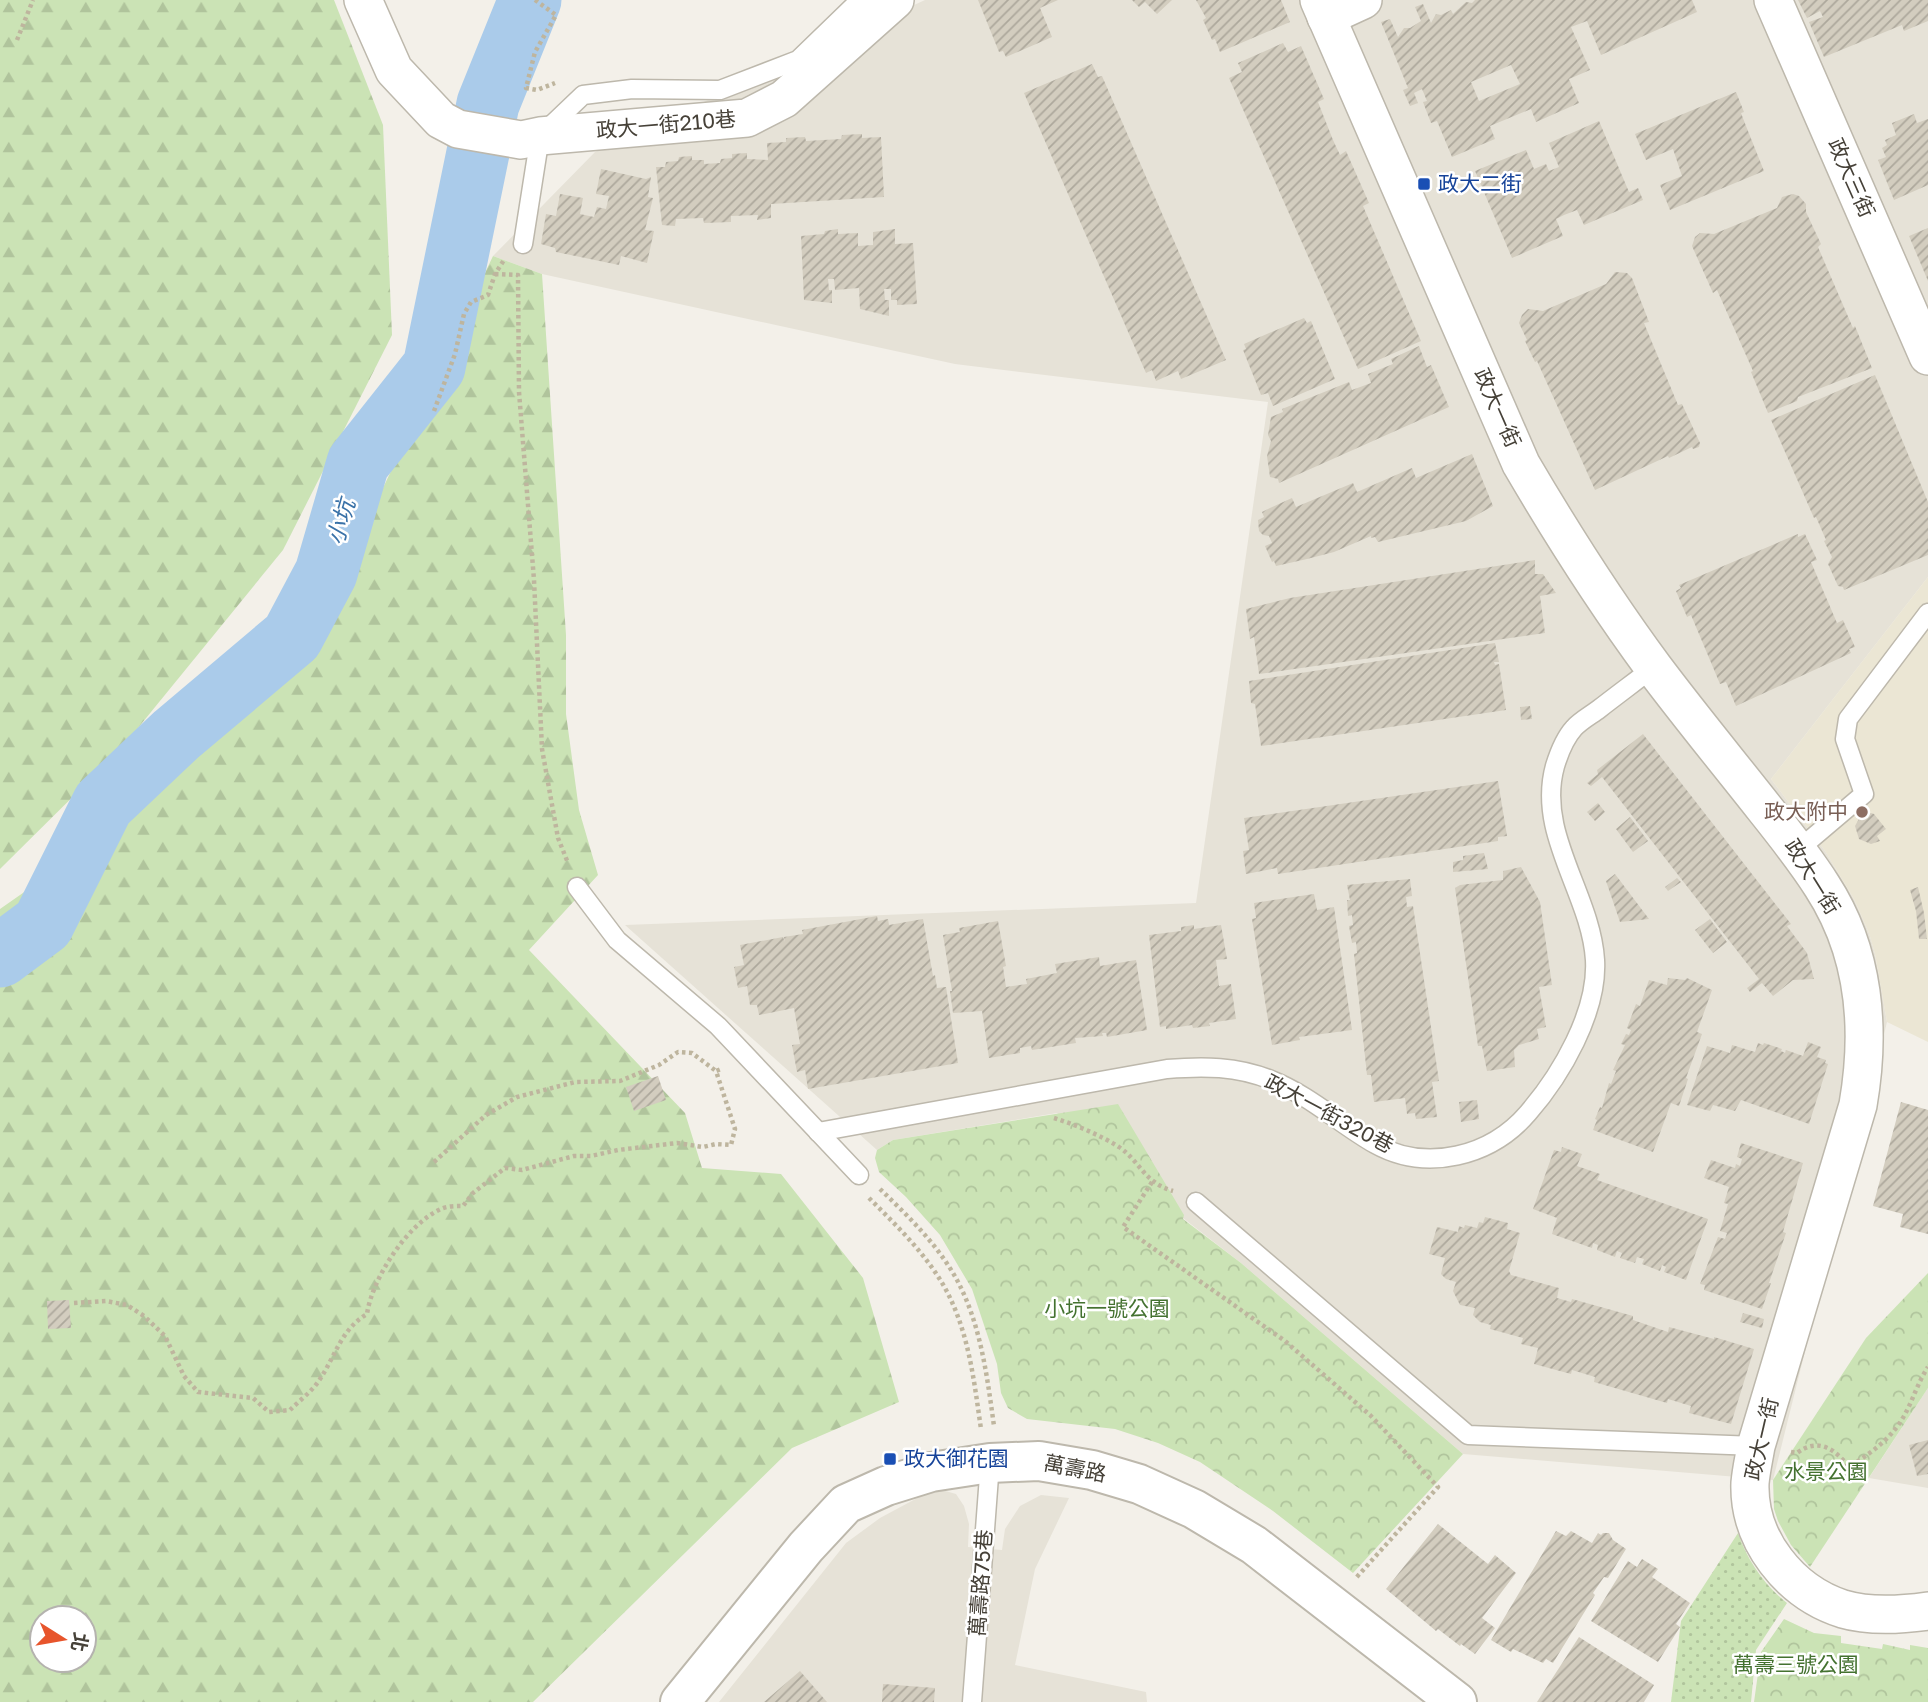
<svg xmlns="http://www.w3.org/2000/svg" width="1928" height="1702" font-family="'Golos Text','Noto Sans TC',sans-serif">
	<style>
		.residential { fill: #e6e2d7 }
		.education { fill: #ebe6d4 }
		.grass { fill: url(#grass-dots) }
		.forest { fill: url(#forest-firs); fill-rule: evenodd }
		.park { fill: url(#park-crowns) }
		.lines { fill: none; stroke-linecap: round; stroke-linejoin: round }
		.river { stroke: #aacbea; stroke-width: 63 }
		.building { fill: url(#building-hatch); fill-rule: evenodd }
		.service-casing { stroke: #bdb8ac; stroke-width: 21 }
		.minor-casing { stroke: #bdb8ac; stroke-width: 40 }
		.tertiary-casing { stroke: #bdb8ac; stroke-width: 42 }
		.path { stroke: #beb59e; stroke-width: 4.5; stroke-dasharray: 3.5 3.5; stroke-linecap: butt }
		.service { stroke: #fff; stroke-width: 18 }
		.minor { stroke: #fff; stroke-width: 37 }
		.tertiary { stroke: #fff; stroke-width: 38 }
		.transit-dot { fill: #1a4fb4; stroke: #fff; stroke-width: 2.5 }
		.education-dot { fill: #8d6e63; stroke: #fff; stroke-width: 2.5 }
		.labels { text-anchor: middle; stroke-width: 5; stroke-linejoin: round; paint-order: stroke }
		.street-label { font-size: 21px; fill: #464138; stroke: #fff }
		.transit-label { font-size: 21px; fill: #164399; stroke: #fff; text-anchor: start }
		.education-label { font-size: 21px; fill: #785e54; stroke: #fff; text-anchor: end }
		.park-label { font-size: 21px; fill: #447230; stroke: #fff }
		.water-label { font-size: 23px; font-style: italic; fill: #3a72a8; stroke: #fff }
	</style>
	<defs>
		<pattern id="grass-dots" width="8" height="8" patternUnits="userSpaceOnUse" patternTransform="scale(1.75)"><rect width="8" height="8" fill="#cbe3b5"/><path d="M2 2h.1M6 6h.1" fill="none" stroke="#b0c49c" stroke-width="1.8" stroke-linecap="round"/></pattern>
		<pattern id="forest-firs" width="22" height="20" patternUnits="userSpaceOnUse" patternTransform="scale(1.75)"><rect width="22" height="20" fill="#cbe3b5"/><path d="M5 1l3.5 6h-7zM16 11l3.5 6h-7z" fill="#b0c49c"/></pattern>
		<pattern id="park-crowns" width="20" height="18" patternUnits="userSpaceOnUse" patternTransform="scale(1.75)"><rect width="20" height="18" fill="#cbe3b5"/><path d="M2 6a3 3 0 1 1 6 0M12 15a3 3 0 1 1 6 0" fill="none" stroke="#b0c49c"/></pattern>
		<pattern id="building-hatch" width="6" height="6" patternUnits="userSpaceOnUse" patternTransform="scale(1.75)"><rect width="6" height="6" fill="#d3cdbf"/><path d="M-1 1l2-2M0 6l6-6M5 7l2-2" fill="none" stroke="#ada89c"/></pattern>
	</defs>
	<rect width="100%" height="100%" fill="#f3f0e9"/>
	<g class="residential">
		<polygon points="925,0 1928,0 1928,577 1771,779 1825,851 1854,899 1869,933 1875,954 1887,1022 1773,1480 1463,1454 1241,1263 1183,1218 1057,1113 893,1140 877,1150 625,925 1196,903 1268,402 955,364 542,274 493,256 595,152"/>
		<polygon points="1928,1388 1928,1488 1869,1478"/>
		<polygon points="942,1490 956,1494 964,1506 969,1524 968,1547 1002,1550 1005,1529 1020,1506 1041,1495 1069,1498 1035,1569 1015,1665 1146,1692 1147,1702 719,1702 846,1543 880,1518 921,1496"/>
	</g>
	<polygon class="education" points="1928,577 1928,1042 1887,1022 1875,954 1869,933 1854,899 1825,851 1771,779"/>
	<path class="grass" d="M1738,1533C1747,1560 1765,1586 1787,1603L1756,1650L1751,1702H1671L1681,1621Z"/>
	<g class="forest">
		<polygon points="0,0 334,0 383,125 392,335 283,550 120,750 0,869"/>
		<path d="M493,256L542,274L566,635V714L579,810L598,875L529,950L685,1113L702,1168L781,1174L863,1278L899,1402L792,1448L533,1702H0V909L100,839L318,625ZM42,1618H84V1660H42Z"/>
	</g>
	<g class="park">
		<polygon points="1118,1104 1184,1215 1183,1219 1241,1263 1463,1454 1353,1573 1273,1511 1200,1462 1158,1443 1115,1429 1027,1419 1008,1408 1001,1393 997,1364 972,1289 940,1235 906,1197 879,1172 875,1158 877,1150 893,1140"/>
		<polygon points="1928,1273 1928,1388 1810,1567 1791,1545 1778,1521 1774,1509 1773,1480 1866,1338"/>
		<polygon points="1784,1619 1814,1633 1841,1636 1841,1643 1882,1649 1883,1644 1910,1650 1910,1645 1928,1648 1928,1702 1754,1702 1761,1652"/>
	</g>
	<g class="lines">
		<polyline class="river" points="0,956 43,924 103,804 176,735 292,637 326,573 358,463 434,367 488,104 530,0"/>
	</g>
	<g class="building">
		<polygon points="978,0 1058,0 1040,8 1052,37 1006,57 1003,51 999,52"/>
		<polygon points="1132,0 1172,0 1157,14 1145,2 1139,7"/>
		<polygon points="1196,0 1281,0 1290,22 1220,52 1215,39 1212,40 1203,20 1206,18"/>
		<path d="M1475,0H1692L1697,12L1601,55L1587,21L1571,27L1590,70L1569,79L1579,103L1536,122L1531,109L1490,126L1495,139L1452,157L1437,121L1431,123L1423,102L1427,101L1422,89L1414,93L1418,103L1410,106L1403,90L1408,88L1381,22L1390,19L1398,37L1404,28H1410L1421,21L1415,7L1423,4L1431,23L1436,14L1441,15L1451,10L1453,14L1466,2L1472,3ZM1511,65L1520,84L1479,101L1471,82Z"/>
		<polygon points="1798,0 1928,0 1928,21 1904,31 1902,25 1824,57 1809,22 1823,17 1820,11 1807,18"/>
		<polygon points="1283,43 1288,52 1301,46 1324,99 1318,102 1333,140 1340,155 1346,151 1369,203 1363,206 1421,341 1358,369 1229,78 1242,72 1238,63"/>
		<polygon points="1092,64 1098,77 1102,76 1226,360 1181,379 1178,371 1156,381 1152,370 1146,373 1024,93"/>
		<polygon points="1736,92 1744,112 1741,113 1746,126 1764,171 1670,210 1660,185 1682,176 1673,149 1646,160 1635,134"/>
		<polygon points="1914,114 1917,123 1928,119 1928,185 1894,200 1878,160 1886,157 1882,148 1887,145 1885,140 1896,135 1892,123"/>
		<polygon points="1599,121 1629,192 1638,188 1643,200 1584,225 1577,210 1564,215 1556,219 1563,236 1512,258 1475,171 1526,150 1534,169 1546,164 1549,171 1559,167 1549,143"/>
		<polygon points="862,134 862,138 881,137 884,197 771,204 771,218 757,220 758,215 731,216 731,222 704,223 703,218 676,219 675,226 662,225 656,167 665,167 666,162 678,161 679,157 692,156 692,160 704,160 704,164 720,163 721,159 732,158 732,154 747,153 747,159 768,160 767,143 786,142 786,138 805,137 806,141 841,139 842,135"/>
		<polygon points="601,169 646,179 651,177 648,197 653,198 645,230 654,231 647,263 621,256 619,265 556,252 555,248 541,244 546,214 556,216 560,194 583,198 580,214 594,217 597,207 606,209 609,196 596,194"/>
		<polygon points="1793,194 1799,196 1806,204 1806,212 1821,244 1818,247 1853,328 1855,326 1872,368 1798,397 1797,401 1768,413 1751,372 1753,371 1717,290 1713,293 1692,246 1695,237 1700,233 1714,234 1777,208 1782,197"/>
		<polygon points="1928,228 1928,281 1909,236"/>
		<polygon points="838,229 838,234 858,233 858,246 873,245 873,232 895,229 895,244 913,243 917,304 897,305 897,300 891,300 891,289 884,289 885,300 889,300 889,316 860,309 859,288 835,290 834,279 828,279 829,290 832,290 832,303 804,300 801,236 824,234 825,231"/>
		<polygon points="1615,272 1627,273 1632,278 1649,322 1644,323 1678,405 1682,404 1700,443 1699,447 1693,449 1692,447 1669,458 1668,456 1595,490 1537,361 1535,362 1525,341 1527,340 1519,323 1522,315 1528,309 1543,311 1606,284"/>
		<polygon points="1304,318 1307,323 1311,321 1335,379 1273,406 1268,393 1261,395 1243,350 1246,349 1244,344"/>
		<polygon points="1419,346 1427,367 1431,365 1449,407 1279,483 1278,479 1270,477 1267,456 1271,441 1268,435 1271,417 1283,412 1282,409 1349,382 1352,390 1371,383 1368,374 1393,364 1391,359"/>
		<polygon points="1875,375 1928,502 1928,555 1844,590 1843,587 1838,586 1828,564 1832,557 1824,541 1826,540 1816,517 1814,518 1771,420"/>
		<polygon points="1472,454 1493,506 1466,521 1378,542 1375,537 1371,538 1371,536 1334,552 1307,559 1276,566 1274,561 1272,562 1265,546 1272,543 1269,536 1263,535 1259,531 1258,520 1264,517 1262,512 1270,508 1292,498 1296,507 1353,483 1357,492 1412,468 1416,478"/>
		<polygon points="1798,534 1798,537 1805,534 1817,560 1811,562 1837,623 1843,620 1855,647 1849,649 1851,653 1736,706 1726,682 1720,684 1691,615 1687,617 1676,591 1681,588 1679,585"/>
		<polygon points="1535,560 1535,574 1543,574 1556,593 1540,596 1545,633 1259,674 1254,637 1250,639 1246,609 1290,598"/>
		<polygon points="1495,643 1499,662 1494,662 1495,665 1499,664 1506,710 1261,746 1255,704 1251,703 1249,681"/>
		<polygon points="1530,706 1532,719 1521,720 1520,707"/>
		<polygon points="1643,734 1791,924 1787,926 1807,953 1814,979 1793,980 1773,996 1762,983 1750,992 1747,988 1759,979 1602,777 1591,786 1587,783 1598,774 1597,770"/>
		<polygon points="1498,781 1507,836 1498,837 1498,841 1278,874 1277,868 1246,874 1243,851 1249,850 1244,818"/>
		<polygon points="1598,803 1605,812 1595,821 1587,812"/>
		<polygon points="1871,813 1874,814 1886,829 1877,836 1880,841 1871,844 1859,839 1855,826 1860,817"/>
		<polygon points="1630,817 1648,841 1633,852 1616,829"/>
		<polygon points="1484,853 1488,869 1453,872 1453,862 1463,860 1463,856"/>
		<polygon points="1521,867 1540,902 1552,985 1539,987 1546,1027 1537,1029 1539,1039 1519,1045 1514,1050 1515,1067 1487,1071 1482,1046 1478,1046 1455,888 1460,885 1503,880 1503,871"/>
		<polygon points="1615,874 1649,919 1620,922 1606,881"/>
		<polygon points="1677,878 1681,882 1668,891 1665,887"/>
		<polygon points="1410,879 1412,896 1406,897 1407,907 1413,906 1439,1081 1432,1082 1437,1117 1416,1119 1415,1113 1407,1114 1405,1098 1374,1102 1371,1075 1367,1075 1354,954 1357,953 1356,942 1352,943 1349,926 1353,925 1352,915 1348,916 1347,900 1350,900 1347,885"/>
		<polygon points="1918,887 1924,913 1927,939 1919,939 1916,911 1910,890"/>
		<polygon points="1314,894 1317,910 1334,907 1352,1030 1299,1037 1300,1040 1272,1045 1252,919 1256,918 1254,903"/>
		<polygon points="877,916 878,921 888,919 889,925 923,919 933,976 935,975 937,988 946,987 958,1063 808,1089 805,1070 797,1072 792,1045 800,1044 794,1008 759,1015 757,1005 750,1005 747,986 738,988 734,967 744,965 740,945 783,937 785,942 784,937 803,934 802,930"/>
		<polygon points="1710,919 1727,942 1713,953 1695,930"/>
		<polygon points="998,921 1006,966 1003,967 1006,987 1027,984 1026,979 1057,973 1055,964 1099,957 1100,966 1136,960 1147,1030 1107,1037 1106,1033 1102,1033 1103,1036 1075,1038 1076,1043 1032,1050 1031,1046 1020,1048 1020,1053 989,1058 982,1011 953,1013 950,991 952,991 943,935 960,932 959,928"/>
		<polygon points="1194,925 1194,929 1221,925 1227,959 1216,960 1219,986 1231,984 1236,1019 1209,1023 1210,1026 1193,1028 1192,1025 1166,1029 1166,1026 1160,1027 1149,935 1181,931 1181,927"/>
		<polygon points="1668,978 1685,980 1687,978 1712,990 1697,1032 1702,1034 1686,1078 1688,1079 1679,1106 1671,1103 1653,1152 1593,1130 1597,1120 1595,1119 1600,1107 1602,1108 1609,1083 1611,1084 1616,1071 1613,1070 1625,1045 1621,1044 1626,1034 1629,1035 1631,1030 1627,1028 1636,1004 1640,1006 1649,980 1667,985"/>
		<polygon points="1808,1042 1821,1047 1817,1057 1826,1060 1825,1063 1828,1064 1809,1124 1741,1100 1735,1111 1713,1105 1710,1111 1687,1105 1707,1046 1730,1053 1732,1045 1755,1052 1758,1043 1763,1045 1764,1043 1782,1049 1781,1051 1785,1053 1786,1050 1803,1056"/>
		<polygon points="658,1076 666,1100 634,1111 626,1087"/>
		<polygon points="1477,1100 1479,1119 1461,1122 1459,1102"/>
		<polygon points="1901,1102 1928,1110 1928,1234 1900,1227 1903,1214 1873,1206"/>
		<polygon points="1741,1143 1803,1163 1783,1232 1786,1233 1769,1283 1771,1283 1762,1309 1704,1290 1705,1285 1700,1284 1718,1237 1725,1239 1727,1233 1720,1231 1728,1204 1724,1203 1729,1187 1704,1178 1711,1160 1735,1168 1736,1164 1740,1166 1742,1159 1737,1157"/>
		<polygon points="1562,1147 1582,1154 1577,1166 1600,1174 1597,1180 1708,1219 1686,1280 1664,1272 1666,1267 1662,1265 1660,1271 1642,1264 1644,1259 1637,1257 1635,1263 1620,1258 1622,1253 1617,1251 1615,1257 1597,1250 1598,1245 1593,1243 1592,1248 1552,1234 1557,1218 1533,1209 1554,1150 1561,1152"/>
		<polygon points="1485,1217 1508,1223 1507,1229 1520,1233 1509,1271 1511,1275 1559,1288 1557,1298 1571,1302 1572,1299 1633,1316 1633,1320 1668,1332 1669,1327 1714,1339 1714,1337 1754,1349 1731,1424 1689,1413 1691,1406 1668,1399 1667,1403 1594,1382 1595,1377 1572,1370 1571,1374 1534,1364 1538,1348 1521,1344 1523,1338 1490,1329 1491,1325 1480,1322 1473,1315 1475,1308 1460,1305 1453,1291 1456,1282 1446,1279 1441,1274 1445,1258 1429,1254 1437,1227 1458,1232 1459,1226 1464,1228 1465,1225 1477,1228 1479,1222 1483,1223"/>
		<polygon points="69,1300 71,1328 48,1329 47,1301"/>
		<polygon points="1743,1313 1764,1319 1762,1328 1740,1322"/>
		<polygon points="1928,1440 1928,1474 1917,1476 1909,1445"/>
		<polygon points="1438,1524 1488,1564 1495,1555 1516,1573 1482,1618 1495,1628 1475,1654 1461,1644 1460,1646 1438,1629 1436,1631 1386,1589"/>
		<polygon points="1556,1531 1566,1536 1571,1531 1592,1543 1598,1533 1601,1535 1603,1533 1609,1533 1613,1540 1626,1549 1608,1578 1604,1577 1593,1593 1595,1595 1553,1663 1546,1659 1543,1663 1513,1649 1511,1652 1491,1640"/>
		<polygon points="1642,1559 1658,1569 1652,1577 1690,1603 1676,1624 1680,1627 1658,1662 1591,1621 1628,1561 1637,1567"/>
		<polygon points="1579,1637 1654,1685 1644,1702 1537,1702"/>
		<polygon points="800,1671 827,1702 764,1702"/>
		<polygon points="883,1684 935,1688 934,1702 882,1702"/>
	</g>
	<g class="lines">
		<defs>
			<g id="service">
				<polyline points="523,244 540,136 583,95 632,89 720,90 798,60 860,0"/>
				<polyline points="1798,850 1864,794 1845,739 1848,719 1928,613"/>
				<polyline points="577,887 617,940 718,1026 859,1175"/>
				<path d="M818,1132L1167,1069C1203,1066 1237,1066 1271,1080C1309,1095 1340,1124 1375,1144C1427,1173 1491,1156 1528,1113C1561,1075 1598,1012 1595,960C1591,894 1536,834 1555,766C1559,753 1564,739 1574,728C1580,721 1591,715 1599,709C1617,695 1636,681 1654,667"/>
				<polyline points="1196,1202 1468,1435 1756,1446"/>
				<polyline points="972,1702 990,1463"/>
			</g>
			<g id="minor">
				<polyline points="363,0 394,70 441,120 458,129 521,140 540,136 747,118 784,99 895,0"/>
				<path d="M1319,0L1521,464C1562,534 1606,603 1654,668C1690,716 1728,762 1765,809C1785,834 1805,859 1822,886C1865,952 1871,1030 1858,1105L1756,1446C1754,1458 1751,1471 1750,1483C1748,1540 1790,1592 1843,1609C1870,1617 1900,1615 1928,1611"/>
				<polyline points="1773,0 1928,356"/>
				<polyline points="1326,17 1363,0"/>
			</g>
			<polyline id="tertiary" points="680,1702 806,1547 846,1504 886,1486 931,1472 990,1463 1039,1461 1092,1470 1139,1484 1194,1509 1254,1545 1457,1702"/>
		</defs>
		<use href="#service" class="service-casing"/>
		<use href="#minor" class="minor-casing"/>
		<use href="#tertiary" class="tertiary-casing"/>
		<g class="path">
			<polyline points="535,0 556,15 535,52 526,88 537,90 555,83"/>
			<polyline points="17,40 33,0"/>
			<polyline points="495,274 518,275 519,392 534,580 542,749 558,838 568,863"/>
			<polyline points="434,411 455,354 464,314 471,302 488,295 495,274 504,260"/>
			<path d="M1054,1118C1076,1125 1100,1135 1119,1147C1141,1162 1143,1182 1173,1191"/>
			<polyline points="434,1162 486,1115 517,1097 575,1082 620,1081 659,1065 678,1052 692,1053 716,1071"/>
			<polyline points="1152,1182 1123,1227 1285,1341 1370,1415 1438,1487 1355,1579"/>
			<path d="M880,1189C908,1216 938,1245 957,1280C981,1325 987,1376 994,1426"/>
			<path d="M869,1198C897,1226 926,1254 945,1288C969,1332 974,1381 981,1429"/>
			<path d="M74,1303L106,1301L127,1305L144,1316L165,1336L184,1376L198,1392L253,1398L269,1412L290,1410C299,1401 311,1392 318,1382C335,1358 340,1330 367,1314C372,1279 407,1224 441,1209C447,1206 456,1206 463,1206L473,1193L505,1168L522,1170L574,1156H591L618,1150L677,1143L703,1147L716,1144L731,1145L735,1129L716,1071L721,1069"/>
			<path d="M1791,1452L1797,1453C1818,1437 1835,1449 1849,1467C1871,1453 1891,1439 1904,1416C1913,1400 1918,1382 1928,1367"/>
		</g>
		<use href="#service" class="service"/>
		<use href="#minor" class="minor"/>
		<use href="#tertiary" class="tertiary"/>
	</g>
	<g class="transit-dot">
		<rect x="1417" y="177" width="14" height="14" rx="3.5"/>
		<rect x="883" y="1452" width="14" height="14" rx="3.5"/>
	</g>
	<circle class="education-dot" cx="1862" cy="812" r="7"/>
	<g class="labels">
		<g class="street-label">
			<text transform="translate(666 125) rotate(-5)" y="7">政大一街210巷</text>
			<text transform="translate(1851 178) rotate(66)" y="7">政大三街</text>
			<text transform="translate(1497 408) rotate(66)" y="7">政大一街</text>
			<text transform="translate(1812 877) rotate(58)" y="7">政大一街</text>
			<text transform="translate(1329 1114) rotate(28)" y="7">政大一街320巷</text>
			<text transform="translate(1762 1439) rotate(-77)" y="7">政大一街</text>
			<text transform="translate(1075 1469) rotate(11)" y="7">萬壽路</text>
			<text transform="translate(981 1583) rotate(-86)" y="7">萬壽路75巷</text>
		</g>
		<g class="transit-label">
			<text x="1438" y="191">政大二街</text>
			<text x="904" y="1466">政大御花園</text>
		</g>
		<g class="education-label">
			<text x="1848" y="819">政大附中</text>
		</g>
		<g class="park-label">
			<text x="1107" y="1316">小坑一號公園</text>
			<text x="1826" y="1479">水景公園</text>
			<text x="1796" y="1672">萬壽三號公園</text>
		</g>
		<g class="water-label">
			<text transform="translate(341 522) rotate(-74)" y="8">小坑</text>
		</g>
	</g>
	<g transform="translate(63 1639) rotate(101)"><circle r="33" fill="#ffffff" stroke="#b5b3af" stroke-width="2"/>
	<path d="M0-5L12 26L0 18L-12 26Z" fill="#e7552c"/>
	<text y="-10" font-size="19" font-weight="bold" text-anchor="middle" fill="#464138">北</text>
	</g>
</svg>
